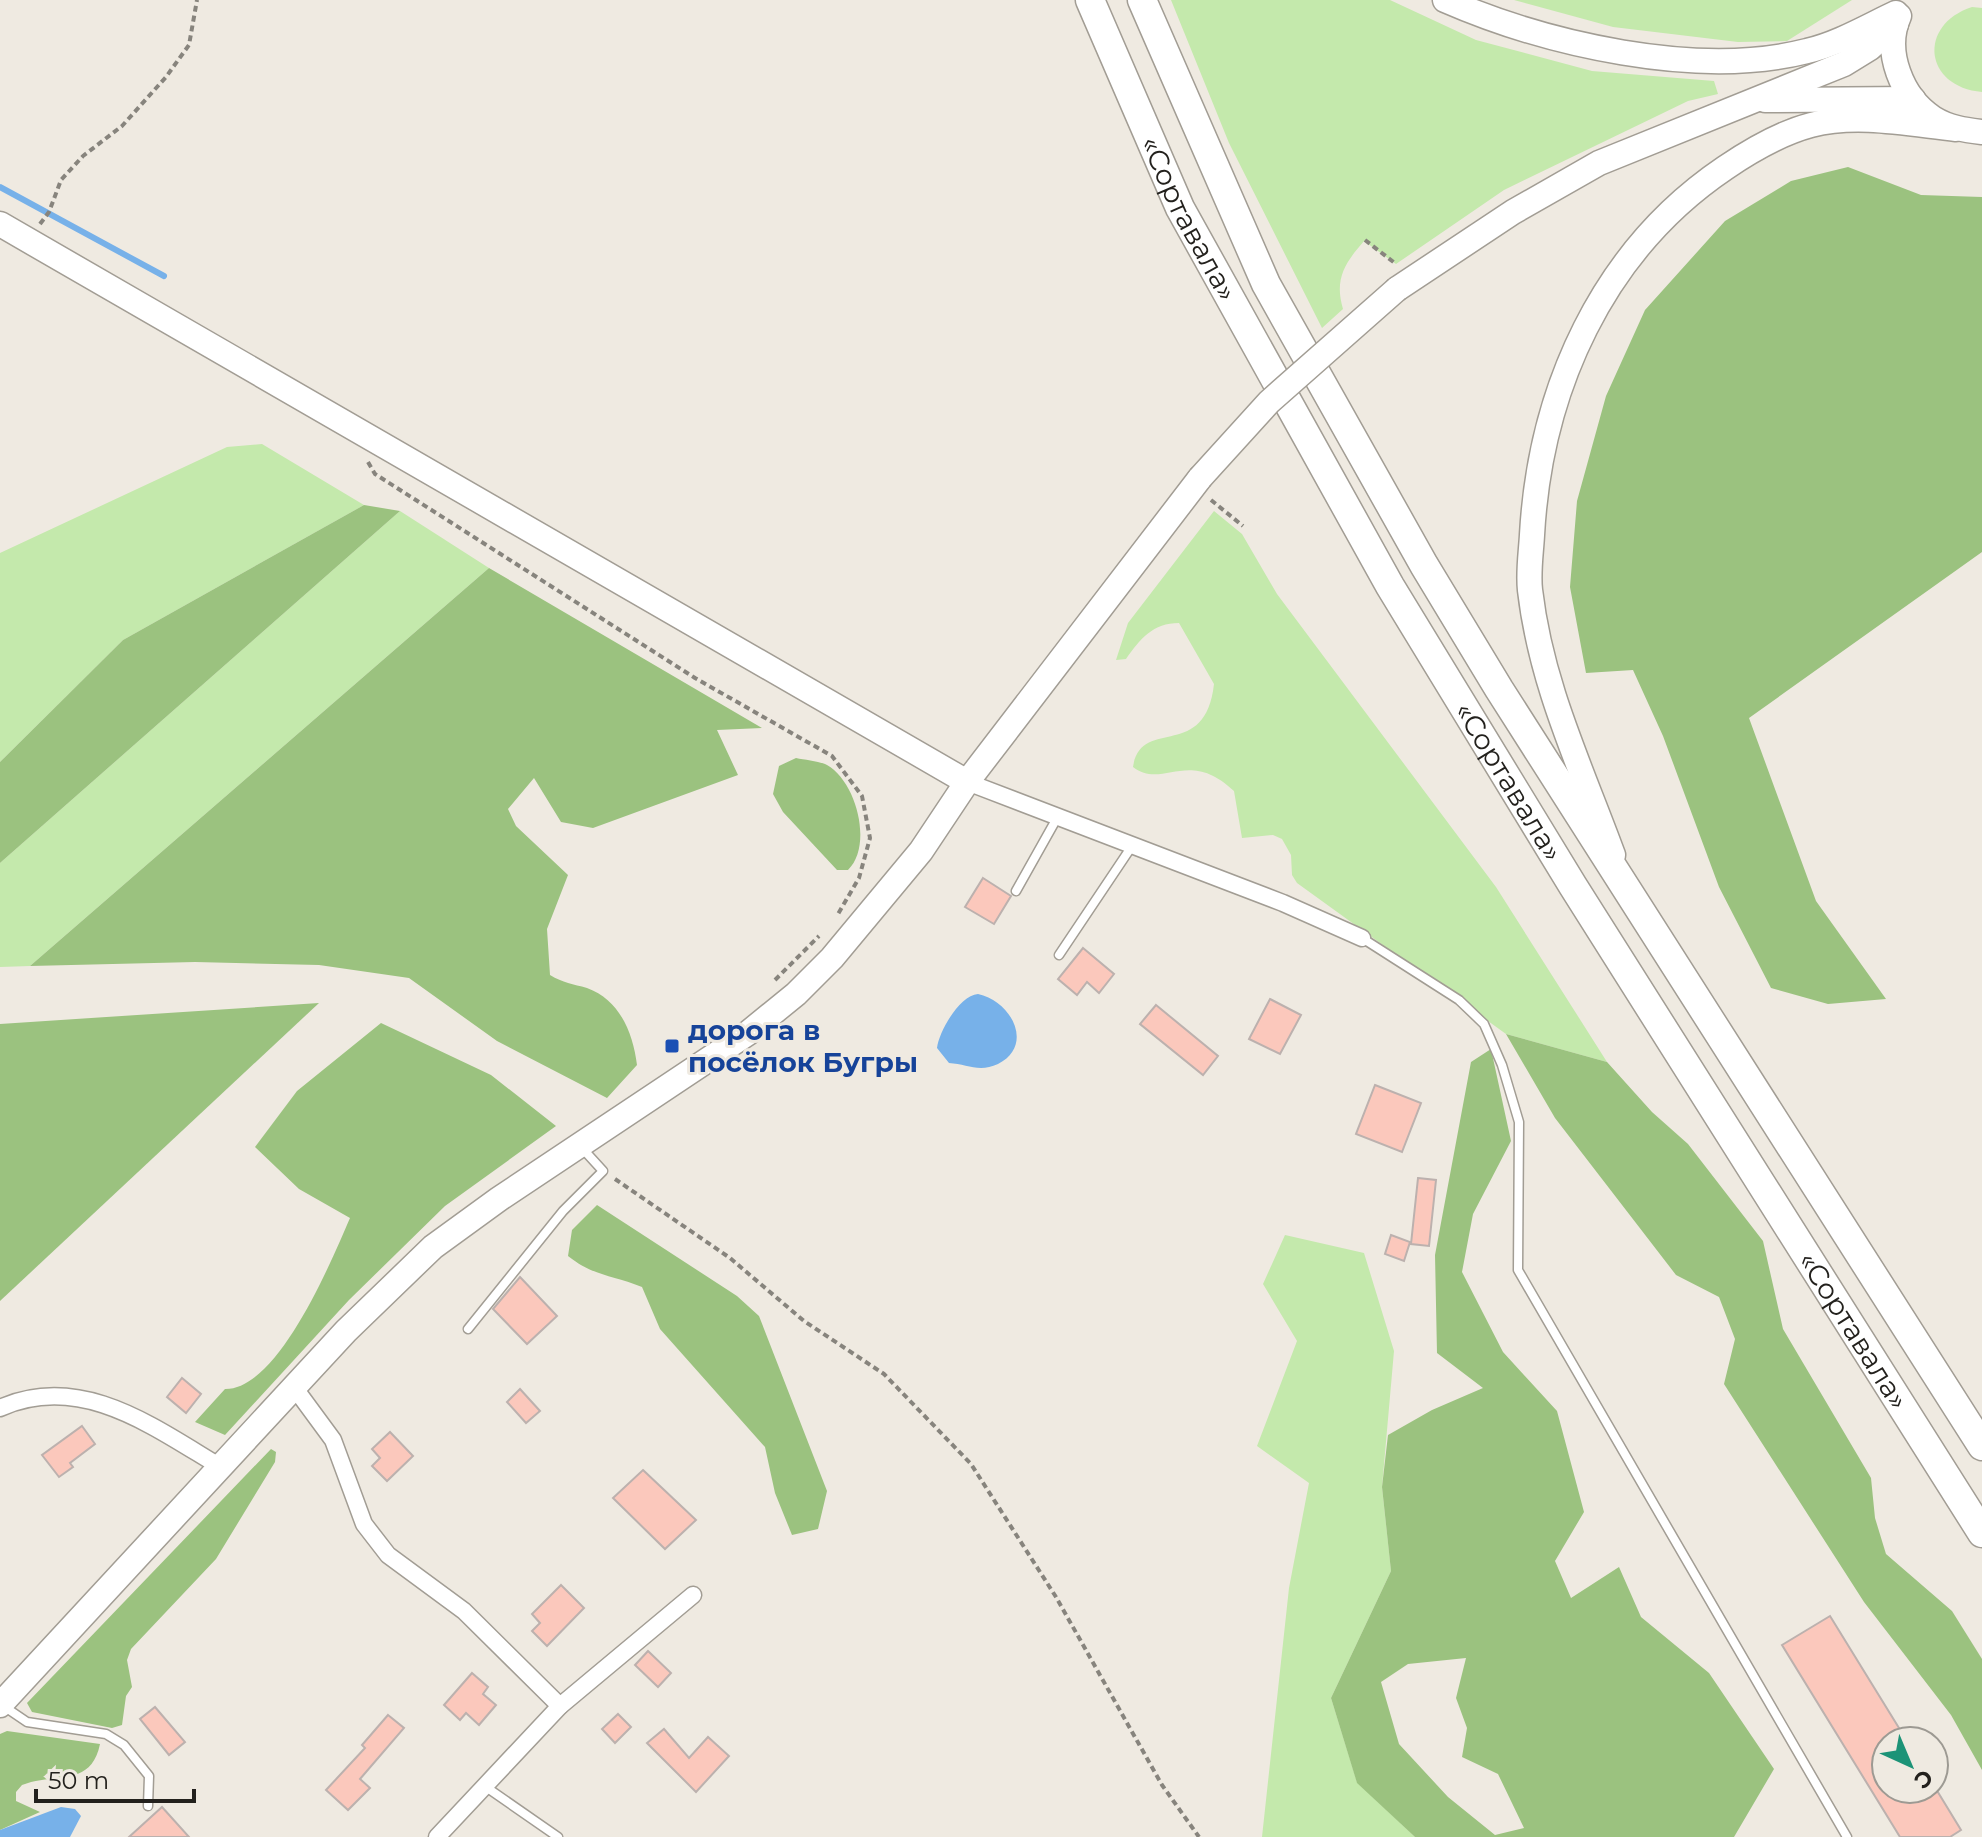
<svg xmlns="http://www.w3.org/2000/svg" width="1982" height="1837" font-family="Montserrat,sans-serif">
	<style>
		.green { fill: #c4e9ac }
		.forest { fill: #9bc27f; fill-rule: evenodd }
		.water { fill: #77b1e9 }
		.lines { fill: none; stroke-linecap: round; stroke-linejoin: round }
		.stream { stroke: #77b1e9; stroke-width: 6 }
		.building { fill: #fbc8bc; stroke: #bcb1ae; stroke-width: 2 }
		.service-casing { stroke: #a29d94; stroke-width: 11 }
		.minor-casing { stroke: #a29d94; stroke-width: 19 }
		.secondary-casing { stroke: #a29d94; stroke-width: 27 }
		.trunk-casing { stroke: #a29d94; stroke-width: 31 }
		.path { stroke: #87847d; stroke-width: 4; stroke-dasharray: 6 4; stroke-linecap: butt }
		.service { stroke: #fff; stroke-width: 8 }
		.minor { stroke: #fff; stroke-width: 16 }
		.secondary { stroke: #fff; stroke-width: 24 }
		.trunk { stroke: #fff; stroke-width: 28 }
		.secondary-bridge-casing { stroke: #a29d94; stroke-width: 27; stroke-linecap: butt }
		.secondary-bridge { stroke: #fff; stroke-width: 24 }
		.transit-dot { fill: #1a4fb4; stroke: #efeae1; stroke-width: 3 }
		.labels { text-anchor: middle; stroke-width: 6; stroke-linejoin: round; paint-order: stroke }
		.street-label { font-size: 28px; fill: #23211d; stroke: #efeae1 }
		.transit-label { font-size: 28px; font-weight: bold; fill: #164399; stroke: #efeae1; text-anchor: start }
	</style>
	<rect width="100%" height="100%" fill="#efeae1"/>
	<g class="green">
		<path d="M1171,0H1390L1476,40L1592,71L1714,81L1718,94L1688,101L1504,190L1396,264L1364,241C1345,263 1334,279 1343,309L1322,328L1229,143Z"/>
		<polygon points="1514,0 1852,0 1787,41 1738,42 1613,27"/>
		<path d="M1972,7L1982,8V92C1924,87 1917,25 1972,7Z"/>
		<polygon points="262,444 364,505 123,640 0,762 0,553 227,447"/>
		<polygon points="400,511 489,568 30,966 0,967 0,863"/>
		<path d="M1214,511L1242,534L1277,594L1496,887L1607,1062L1506,1034L1297,883L1292,875L1291,855L1282,839L1273,835L1242,838L1234,791C1188,747 1163,790 1133,767C1141,715 1205,763 1214,684L1179,623C1153,623 1140,639 1126,659L1116,660L1128,623Z"/>
		<polygon points="1285,1235 1364,1253 1394,1351 1382,1487 1391,1571 1331,1698 1357,1782 1415,1837 1262,1837 1289,1588 1309,1483 1257,1446 1297,1341 1263,1284"/>
	</g>
	<g class="forest">
		<polygon points="1848,167 1921,195 1982,197 1982,552 1749,718 1816,901 1886,999 1828,1004 1771,988 1719,887 1663,736 1633,670 1586,673 1570,587 1577,501 1606,396 1645,310 1725,221 1791,181"/>
		<polygon points="364,505 400,511 0,863 0,762 123,640"/>
		<path d="M489,568L762,728L717,730L738,775L593,828L561,822L534,778L508,809L516,826L568,875L547,929L550,975C563,983 573,984 587,988C620,1000 633,1033 637,1065L607,1098L497,1041L409,978L319,965L195,962L30,966Z"/>
		<path d="M796,758C805,760 819,761 827,765C857,782 873,846 848,870H837L783,812L773,794L779,766Z"/>
		<polygon points="319,1003 0,1301 0,1024"/>
		<path d="M381,1023L491,1075L556,1126L445,1206L349,1300L225,1435L195,1422L225,1389C278,1390 331,1262 350,1218L299,1189L255,1147L297,1091Z"/>
		<polygon points="1506,1034 1607,1062 1652,1112 1688,1144 1763,1241 1783,1329 1871,1478 1875,1518 1886,1554 1952,1611 1982,1659 1982,1770 1951,1715 1864,1602 1724,1384 1735,1339 1719,1297 1676,1275 1555,1118"/>
		<path d="M1491,1049L1511,1141L1473,1214L1462,1272L1503,1352L1557,1411L1584,1512L1555,1561L1571,1598L1619,1567L1641,1617L1709,1673L1774,1769L1734,1837H1415L1357,1783L1331,1698L1391,1571L1382,1487L1388,1435L1432,1410L1483,1388L1437,1353L1435,1255L1471,1062ZM1466,1658L1456,1698L1467,1728L1462,1757L1498,1774L1524,1828L1495,1835L1448,1797L1399,1744L1381,1682L1408,1664Z"/>
		<path d="M597,1205L737,1296L759,1316L827,1491L818,1529L792,1535L775,1493L765,1447L660,1329L642,1287C612,1275 593,1276 568,1256L572,1230Z"/>
		<polygon points="271,1449 276,1452 275,1462 216,1559 131,1649 127,1660 132,1687 126,1696 122,1725 112,1728 32,1712 27,1703"/>
		<path d="M7,1731L100,1744C91,1788 55,1772 22,1785L16,1792V1801L40,1812L0,1830V1734Z"/>
	</g>
	<g class="water">
		<path d="M978,994C1013,1002 1034,1046 998,1064C979,1073 967,1064 949,1063L937,1048C939,1031 960,995 978,994Z"/>
		<polygon points="61,1807 75,1809 81,1816 70,1837 0,1837 0,1830"/>
	</g>
	<g class="lines">
		<polyline class="stream" points="0,187 164,276"/>
	</g>
	<g class="building">
		<polygon points="983,878 1011,896 994,924 965,907"/>
		<polygon points="1083,948 1114,974 1099,993 1087,982 1077,995 1058,979"/>
		<polygon points="1270,999 1301,1015 1280,1054 1249,1039"/>
		<polygon points="1156,1005 1218,1056 1203,1075 1140,1024"/>
		<polygon points="1375,1085 1421,1103 1402,1152 1356,1134"/>
		<polygon points="1418,1178 1436,1180 1429,1246 1411,1244"/>
		<polygon points="1391,1235 1410,1242 1404,1261 1385,1254"/>
		<polygon points="520,1277 557,1316 527,1344 493,1309"/>
		<polygon points="182,1378 201,1394 186,1413 167,1397"/>
		<polygon points="520,1389 540,1411 526,1423 507,1402"/>
		<polygon points="82,1426 95,1444 70,1463 73,1467 59,1477 42,1455"/>
		<polygon points="390,1432 413,1456 387,1481 372,1466 380,1458 372,1449"/>
		<polygon points="643,1470 696,1520 665,1549 613,1498"/>
		<polygon points="561,1585 584,1608 547,1646 532,1631 540,1623 532,1614"/>
		<polygon points="1830,1616 1907,1741 1886,1741 1886,1789 1936,1789 1961,1830 1950,1837 1900,1837 1782,1645"/>
		<polygon points="648,1651 671,1673 658,1687 635,1665"/>
		<polygon points="472,1673 488,1687 483,1694 496,1705 479,1725 466,1713 460,1720 444,1705"/>
		<polygon points="155,1707 185,1742 169,1755 140,1719"/>
		<polygon points="618,1714 631,1727 615,1743 602,1729"/>
		<polygon points="388,1715 404,1728 360,1779 370,1788 348,1810 326,1790 365,1748 362,1745"/>
		<polygon points="664,1729 689,1758 708,1737 729,1756 696,1792 647,1743"/>
		<polygon points="162,1807 189,1837 129,1837"/>
	</g>
	<g class="lines">
		<defs>
			<g id="service">
				<polyline points="1016,891 1057,818"/>
				<polyline points="1362,938 1459,1000 1484,1024 1502,1065 1519,1122 1518,1270 1847,1837"/>
				<polyline points="1059,955 1132,846"/>
				<polyline points="468,1329 563,1211 603,1171 582,1148"/>
				<polyline points="2,1705 27,1722 106,1734 124,1745 149,1776 148,1806"/>
				<polyline points="486,1787 558,1837"/>
			</g>
			<g id="minor">
				<polyline points="967,782 1283,903 1362,938"/>
				<polyline points="294,1387 333,1440 364,1524 388,1555 464,1611 560,1706"/>
				<path d="M0,1408C80,1372 152,1426 219,1466"/>
				<polyline points="437,1837 560,1706 693,1595"/>
			</g>
			<g id="secondary">
				<path d="M1445,0C1546,44 1697,79 1807,51C1838,44 1868,26 1896,13"/>
				<path d="M1899,16C1883,51 1902,98 1933,118C1949,128 1965,130 1982,132"/>
				<polyline points="1765,100 1913,99"/>
				<polyline points="0,224 967,782"/>
				<polyline points="1397,289 1513,212 1599,163 1844,64 1870,48 1896,24"/>
				<path d="M1613,855C1580,765 1541,685 1530,590C1528,572 1531,553 1532,535C1540,390 1602,251 1725,168C1750,151 1781,133 1811,125C1857,113 1909,124 1956,129"/>
				<polyline points="0,1705 346,1331 433,1247 499,1199 748,1033 796,994 832,958 921,851 967,782 1200,478"/>
			</g>
			<g id="trunk">
				<path id="s1" d="M1090,0L1180,208L1390,586L1573,886L1982,1533"/>
				<polyline points="1142,0 1266,284 1424,565 1499,689 1982,1446"/>
			</g>
		</defs>
		<use href="#service" class="service-casing"/>
		<use href="#minor" class="minor-casing"/>
		<use href="#secondary" class="secondary-casing"/>
		<use href="#trunk" class="trunk-casing"/>
		<g class="path">
			<polyline points="40,224 49,212 61,180 83,156 122,126 166,77 189,45 197,0"/>
			<polyline points="1365,240 1396,264"/>
			<polyline points="368,462 375,474 695,678 832,756 862,796 870,838 859,878 838,914"/>
			<polyline points="1211,500 1243,526"/>
			<polyline points="775,980 819,936"/>
			<polyline points="615,1179 730,1258 804,1321 884,1374 971,1464 1056,1597 1162,1785 1199,1837"/>
		</g>
		<use href="#service" class="service"/>
		<use href="#minor" class="minor"/>
		<use href="#secondary" class="secondary"/>
		<use href="#trunk" class="trunk"/>
		<defs>
			<polyline id="secondary-bridge" points="1200,478 1269,402 1397,289"/>
		</defs>
		<use href="#secondary-bridge" class="secondary-bridge-casing"/>
		<use href="#secondary-bridge" class="secondary-bridge"/>
	</g>
	<rect class="transit-dot" x="664" y="1038" width="16" height="16" rx="4"/>
	<g class="labels">
		<g class="street-label">
			<text dy="10" stroke="none"><textPath href="#s1" startOffset="240">«Сортавала»</textPath></text>
			<text dy="10" stroke="none"><textPath href="#s1" startOffset="888">«Сортавала»</textPath></text>
			<text dy="10" stroke="none"><textPath href="#s1" startOffset="1536">«Сортавала»</textPath></text>
		</g>
		<g class="transit-label">
			<text x="688" y="1040">дорога в<tspan x="688" dy="32">посёлок Бугры</tspan></text>
		</g>
	</g>
	<g transform="translate(1910 1765) rotate(136)"><circle r="38" fill="#efeae1" stroke="#9d9a93" stroke-width="2"/>
	<path d="M0-6L14 30L0 20L-14 30Z" fill="#1c9377"/>
	<text y="-12" font-size="22" font-weight="bold" text-anchor="middle" fill="#23211d">С</text>
	</g>
	<path d="M36 1789v12h158v-12" fill="none" stroke="#23211d" stroke-width="4"/>
	<text x="48" y="1789" font-size="24" fill="#23211d" stroke="#efeae1" stroke-width="6" paint-order="stroke">50 m</text>
</svg>
